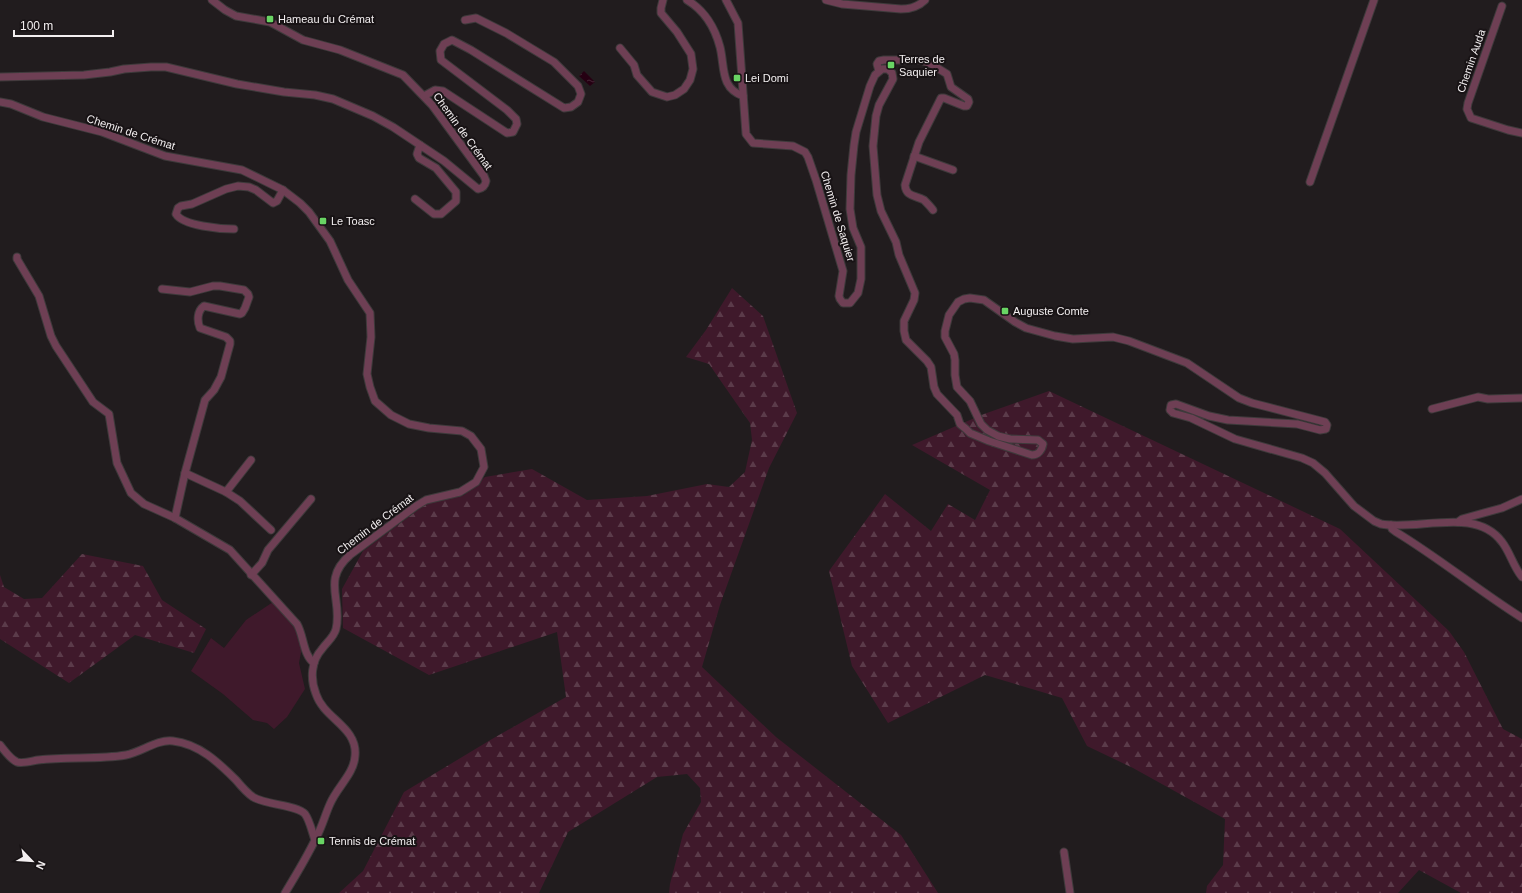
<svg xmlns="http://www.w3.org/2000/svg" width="1522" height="893" font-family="Arial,sans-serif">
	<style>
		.forest { fill: url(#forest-firs) }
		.pitch { fill: #3f192b }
		.water { fill: url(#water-ripples) }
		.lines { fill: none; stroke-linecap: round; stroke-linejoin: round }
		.minor-casing { stroke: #3e3a3b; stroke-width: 9 }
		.minor { stroke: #6e3f54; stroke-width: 7 }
		.poi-dot { fill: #69d464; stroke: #181315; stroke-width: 1.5 }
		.labels { text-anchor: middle; stroke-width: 4; stroke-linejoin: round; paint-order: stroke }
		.poi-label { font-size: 11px; fill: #f3eff0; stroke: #181315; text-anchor: start }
		.street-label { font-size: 11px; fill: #f3eff0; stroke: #181315 }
	</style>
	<defs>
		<pattern id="forest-firs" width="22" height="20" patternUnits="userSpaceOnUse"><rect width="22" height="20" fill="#3f192b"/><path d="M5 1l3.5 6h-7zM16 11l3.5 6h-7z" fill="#5b3b4a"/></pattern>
		<pattern id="water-ripples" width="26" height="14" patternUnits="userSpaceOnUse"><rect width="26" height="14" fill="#250012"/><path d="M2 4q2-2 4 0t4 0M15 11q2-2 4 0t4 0" fill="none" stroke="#452635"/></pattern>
	</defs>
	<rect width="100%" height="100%" fill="#211c1e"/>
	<g class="forest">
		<polygon points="732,288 763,316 797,413 769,468 720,605 702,667 776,737 901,835 938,893 669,893 670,884 683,834 701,802 700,788 687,774 657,777 568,832 539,893 339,893 363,871 404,792 492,739 566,697 557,632 429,675 343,628 342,589 363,551 426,504 464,495 485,477 532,469 587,500 647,496 707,484 729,487 745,472 752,440 750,423 709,364 686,357 706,330"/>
		<polygon points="1049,391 1340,529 1449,631 1464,652 1503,729 1522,739 1522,893 1461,893 1419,870 1398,893 1206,893 1207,886 1223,865 1225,819 1133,768 1087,746 1062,698 985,675 888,723 852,666 829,571 885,494 931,531 948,504 975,520 990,490 912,445 984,414"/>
		<polygon points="82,554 143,566 162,600 206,629 194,653 135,635 69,683 0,639 0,575 4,587 24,599 42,598"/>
	</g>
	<polygon class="pitch" points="273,602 294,624 298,634 302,647 299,663 305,689 287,717 274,729 267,723 253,720 223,694 191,671 211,638 224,648 246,620"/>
	<polygon class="water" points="584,71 595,82 590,86 579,76"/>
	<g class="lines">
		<defs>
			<g id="minor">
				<path d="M687,0C704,10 715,28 720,47C725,67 720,88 743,96"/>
				<path d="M726,0L738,23L746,134L753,143L793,146L805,152L808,157L816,180L843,271L839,296L840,299L843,303H850L858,293L861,279V247L853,228L850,209L851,175L854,145L856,132L870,86L875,75L882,69H888L892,73L893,79L879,105L876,116L873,146L877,195L881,211L896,242L899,255L915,293L914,300L904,321V331L906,340L927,361L931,367L934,387L937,394L957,415L960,424L966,429L970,433L989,441L1032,455C1038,455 1042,450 1043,444L1038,440L1010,439L998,436L987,430L981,424L970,401L957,387L955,375V360L954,354L945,337V331L949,315L958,302L964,299L970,298L984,300L1015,322L1026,328L1055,336L1073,339L1113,337L1129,341L1187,363L1239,398L1252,403L1325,422L1327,425L1326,429L1320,430L1297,424L1228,420L1209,416L1176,404L1171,405L1170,410L1173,413L1191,418L1235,439L1302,458L1313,463L1325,473L1354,506L1374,521L1381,524C1418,531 1476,506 1502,542C1510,552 1513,566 1522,577"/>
				<path d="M826,0L842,4L901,9C911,9 918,7 925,0"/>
				<polyline points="1502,6 1468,103 1467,109 1471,118 1508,130 1522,133"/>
				<polyline points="620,48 634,65 637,75 652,92 667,97 675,95 684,89 690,80 693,69 691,54 677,32 661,13 661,8 663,0"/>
				<path d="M879,71L877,64L879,61L884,60H921L931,64L947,74L951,87L968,99L969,102L967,106H964L944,98H941L919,142L905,185C906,197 915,195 924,200C927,203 930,206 933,210"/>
				<path d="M0,77L84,75L110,72L124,69L151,67H166L237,84L284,92L315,95L333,99L373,116L393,127L444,161L478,189C483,188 485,186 486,181L484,176L432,105L403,75L340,50L303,40L270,22L236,16L225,10L212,0"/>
				<polyline points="424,96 435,90 443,91 507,133 513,132 517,124 516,119 507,110 441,60 440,51 444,44 452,40 471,50 564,108 571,107 578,102 581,94 578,86 554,62 506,33 476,18 465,20"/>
				<path d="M0,102L11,104L43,117L102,132L165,156L242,170L283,190L300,203L309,212L330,241L348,280L370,313L371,337L367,374L370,387L375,401L391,415L409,424L429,428L462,431L471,436L481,449L484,467L476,482L460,492L426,500L416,506L350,555C321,580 343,600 336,629C334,637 327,642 322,649C311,661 310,679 316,694C324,719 358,727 355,756C354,774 337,787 330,804C325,815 322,827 316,838C307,857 296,875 285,893"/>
				<polyline points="914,156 953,170"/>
				<polyline points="1310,182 1374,0"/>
				<polyline points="415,199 434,214 441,214 456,201 456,192 436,168 419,158 417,154 420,145"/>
				<path d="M234,229C221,229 183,226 176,214L178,208L181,206L192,204L226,189L238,186L249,187L256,190L273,203L277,201L283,190"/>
				<path d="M17,257V259L39,296L51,336L56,346L93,402L109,414L117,463L131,493L144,504L175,518L230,550L297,624C304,636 303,655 314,663"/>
				<path d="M162,289L190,292L213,286H220L244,290L248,294L249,297L245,308L242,313L240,314L204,306C197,311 197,321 200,328L226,337L230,341V344L221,377L214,390L205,400L185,473L175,518"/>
				<polyline points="1432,409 1478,397 1488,399 1522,398"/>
				<polyline points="185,473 226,492 240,501 271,530"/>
				<polyline points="226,492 251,460"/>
				<polyline points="1458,522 1462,519 1502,508 1522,499"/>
				<path d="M1391,525L1392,529L1396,532C1439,558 1479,591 1522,618"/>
				<polyline points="251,575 262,563 268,550 311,499"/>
				<path d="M0,745C5,751 10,759 17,762C22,764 32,761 38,760C67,756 97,760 126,755C142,752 157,739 173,741C199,744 218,762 236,780C241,786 247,793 253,797C266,805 297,805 305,814C310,821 312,832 315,840"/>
				<polyline points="1064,852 1070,893"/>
			</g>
		</defs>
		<use href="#minor" class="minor-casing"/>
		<use href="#minor" class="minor"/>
	</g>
	<g class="poi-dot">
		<rect x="266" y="15" width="8" height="8" rx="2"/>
		<rect x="887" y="61" width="8" height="8" rx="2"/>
		<rect x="733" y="74" width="8" height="8" rx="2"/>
		<rect x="319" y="217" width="8" height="8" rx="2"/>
		<rect x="1001" y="307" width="8" height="8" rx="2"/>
		<rect x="317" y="837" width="8" height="8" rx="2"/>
	</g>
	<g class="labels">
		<g class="poi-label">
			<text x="278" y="23">Hameau du Crémat</text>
			<text x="899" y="63">Terres de<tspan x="899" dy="13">Saquier</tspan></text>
			<text x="745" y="82">Lei Domi</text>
			<text x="331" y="225">Le Toasc</text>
			<text x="1013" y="315">Auguste Comte</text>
			<text x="329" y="845">Tennis de Crémat</text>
		</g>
		<g class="street-label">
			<text transform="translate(1471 61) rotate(-71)" y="4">Chemin Auda</text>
			<text transform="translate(463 131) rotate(54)" y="4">Chemin de Crémat</text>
			<text transform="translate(131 132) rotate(18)" y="4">Chemin de Crémat</text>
			<text transform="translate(838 216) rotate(73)" y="4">Chemin de Saquier</text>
			<text transform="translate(375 524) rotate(-37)" y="4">Chemin de Crémat</text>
		</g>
	</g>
	<g transform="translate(32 861) rotate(115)" stroke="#181315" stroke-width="3" paint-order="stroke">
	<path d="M0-3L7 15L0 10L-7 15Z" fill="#f3eff0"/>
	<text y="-6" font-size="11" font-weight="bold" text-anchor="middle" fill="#f3eff0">N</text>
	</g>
	<path d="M14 30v6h99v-6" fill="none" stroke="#f3eff0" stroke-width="2"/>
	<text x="20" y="30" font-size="12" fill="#f3eff0" stroke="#181315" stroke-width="3" paint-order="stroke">100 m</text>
</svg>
